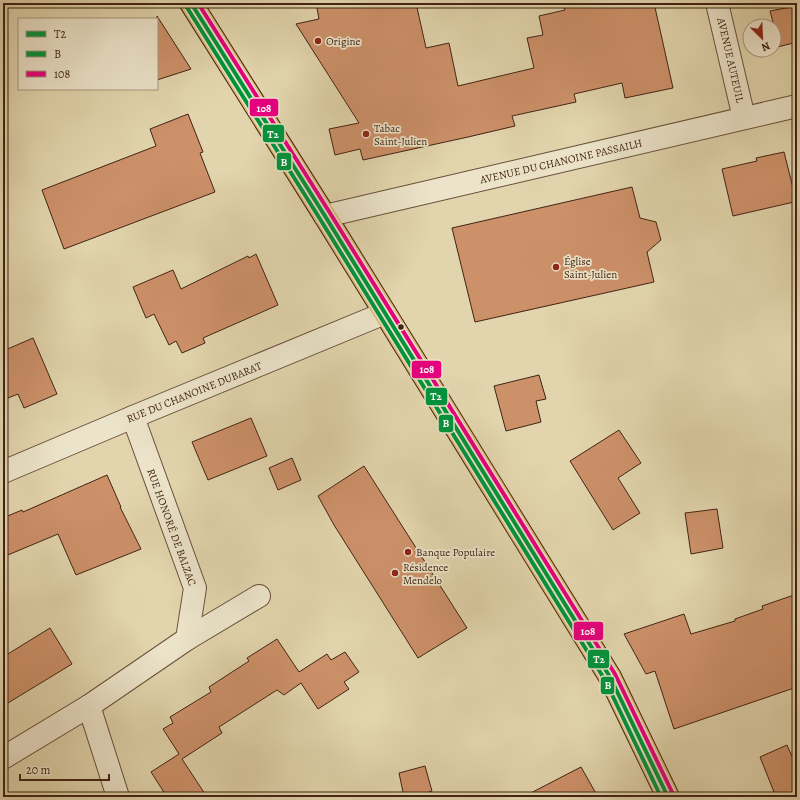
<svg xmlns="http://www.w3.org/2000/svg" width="800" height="800" font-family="Alegreya,serif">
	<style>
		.building { fill: #cd916a; stroke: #412313 }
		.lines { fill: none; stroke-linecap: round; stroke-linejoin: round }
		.minor-casing { stroke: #69503a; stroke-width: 24 }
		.major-casing { stroke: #412313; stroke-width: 24 }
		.minor { stroke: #ece4ca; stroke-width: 22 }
		.major { stroke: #e1ba76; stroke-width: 22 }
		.bus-1-casing { stroke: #ece4ca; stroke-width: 7 }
		.bus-2-casing { stroke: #ece4ca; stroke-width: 7 }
		.bus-3-casing { stroke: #ece4ca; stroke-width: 7 }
		.bus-1 { stroke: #00943c; stroke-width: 4 }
		.bus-2 { stroke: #00943c; stroke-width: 4 }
		.bus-3 { stroke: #e6007e; stroke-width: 4 }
		.poi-dot { fill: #8f2418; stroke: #ece4ca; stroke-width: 1.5 }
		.bus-dot { fill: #412313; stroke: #ece4ca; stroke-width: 1.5 }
		.labels { text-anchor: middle; stroke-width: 3.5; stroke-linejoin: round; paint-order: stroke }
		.poi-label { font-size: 11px; fill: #412313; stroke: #ece4ca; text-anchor: start }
		.street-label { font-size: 11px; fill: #412313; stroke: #ece4ca }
		.line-badge { stroke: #ece4ca; stroke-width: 1.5 }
		.badge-label { font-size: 11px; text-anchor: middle; font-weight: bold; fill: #fff }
	</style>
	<rect width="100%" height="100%" fill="#e2d5ad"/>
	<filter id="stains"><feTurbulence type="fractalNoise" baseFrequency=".005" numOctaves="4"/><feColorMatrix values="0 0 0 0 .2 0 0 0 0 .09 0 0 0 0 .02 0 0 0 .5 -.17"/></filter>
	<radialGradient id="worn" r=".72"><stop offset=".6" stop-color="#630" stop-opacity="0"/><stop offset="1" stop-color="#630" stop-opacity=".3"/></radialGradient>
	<g class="building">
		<polygon points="316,3 416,3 426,48 449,43 458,86 534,68 527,38 543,35 539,16 565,10 564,8 574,6 574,3 654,3 673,88 625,98 622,83 574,94 576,102 512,116 515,126 468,137 363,160 360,149 335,155 329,129 359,123 296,24 319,19"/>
		<polygon points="797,6 797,42 774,48 774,26 770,11"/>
		<polygon points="157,16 191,69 157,80"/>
		<polygon points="188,114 203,152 200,153 215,192 64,249 42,190 156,146 150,129"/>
		<polygon points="784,152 795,196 793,196 794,202 733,216 722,169 757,161 756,158"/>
		<polygon points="632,187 640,218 656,222 661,240 647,252 654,282 475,322 452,228"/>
		<polygon points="256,254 278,305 203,338 205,343 182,353 176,341 169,345 154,314 146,318 133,287 173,270 181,289 248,256 249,258"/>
		<polygon points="33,338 57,394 24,408 18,394 3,400 3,351"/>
		<polygon points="539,375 546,399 536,401 541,422 506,431 494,386"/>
		<polygon points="251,418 267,456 208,480 192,442"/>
		<polygon points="619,430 641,463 618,478 640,513 613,530 570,461"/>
		<polygon points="292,458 301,480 278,490 269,468"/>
		<polygon points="364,466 467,628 418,658 334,525 318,496"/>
		<polygon points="107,475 121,507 120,507 141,549 76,575 58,534 3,557 3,518 22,510 23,512"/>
		<polygon points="717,509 723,548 691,554 685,513"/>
		<polygon points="797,594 797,687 674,729 655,671 646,674 624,634 684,614 691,634 735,621 735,619 763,609 762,606"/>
		<polygon points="50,628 72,664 3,706 3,657"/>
		<polygon points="277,639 299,672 327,654 331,660 345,652 359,672 344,682 349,689 318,709 301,683 284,695 277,690 219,727 222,733 182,759 207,797 167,797 151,772 179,754 163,729 173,723 170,717 211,692 209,687 249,661 247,658"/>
		<polygon points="787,745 797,768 797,797 776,797 760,757"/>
		<polygon points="425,766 432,791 414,797 404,797 399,773"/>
		<polygon points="581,767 598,797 523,797"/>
	</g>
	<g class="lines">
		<defs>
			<g id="minor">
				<polyline points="717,3 744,118"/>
				<polyline points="325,216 797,106"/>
				<polyline points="3,472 133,417 385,313"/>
				<polyline points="187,639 259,596"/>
				<polyline points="89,706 118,797"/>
				<polyline points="3,758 89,706 187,639 195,588 133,417"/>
			</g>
			<polyline id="major" points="191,3 325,216 610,677 668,797"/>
		</defs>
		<use href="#minor" class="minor-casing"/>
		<use href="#major" class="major-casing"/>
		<use href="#minor" class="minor"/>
		<use href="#major" class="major"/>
		<defs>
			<polyline id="bus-1" points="191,3 325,216 610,677 668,797"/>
			<polyline id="bus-2" points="186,6 320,219 605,680 661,797"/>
			<polyline id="bus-3" points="198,3 330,213 615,674 673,794"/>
		</defs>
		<use href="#bus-1" class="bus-1-casing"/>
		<use href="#bus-2" class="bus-2-casing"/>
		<use href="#bus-3" class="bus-3-casing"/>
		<use href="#bus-1" class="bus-1"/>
		<use href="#bus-2" class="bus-2"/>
		<use href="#bus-3" class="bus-3"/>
	</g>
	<g class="poi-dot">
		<circle cx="318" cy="41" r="4"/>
		<circle cx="366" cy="134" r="4"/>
		<circle cx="556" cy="267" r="4"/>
		<circle cx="408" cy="552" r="4"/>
		<circle cx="395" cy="573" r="4"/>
	</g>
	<circle class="bus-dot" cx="401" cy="327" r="3.5"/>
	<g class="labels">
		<g class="poi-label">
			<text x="326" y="45">Origine</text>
			<text x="374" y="132">Tabac<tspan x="374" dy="13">Saint-Julien</tspan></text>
			<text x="564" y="265">Église<tspan x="564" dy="13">Saint-Julien</tspan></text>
			<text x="416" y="556">Banque Populaire</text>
			<text x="403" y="571">Résidence<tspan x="403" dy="13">Mendelo</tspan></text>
		</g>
		<g class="street-label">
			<text transform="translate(731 60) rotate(77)" y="4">AVENUE AUTEUIL</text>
			<text transform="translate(561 161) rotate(-13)" y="4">AVENUE DU CHANOINE PASSAILH</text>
			<text transform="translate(194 392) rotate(-22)" y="4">RUE DU CHANOINE DUBARAT</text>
			<text transform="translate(172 527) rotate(70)" y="4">RUE HONORÉ DE BALZAC</text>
		</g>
	</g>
	<g class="line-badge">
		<rect x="249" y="98" width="30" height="19" rx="4" fill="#e6007e"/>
		<rect x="262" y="124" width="23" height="19" rx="4" fill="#00943c"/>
		<rect x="276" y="152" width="16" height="19" rx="4" fill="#00943c"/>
		<rect x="411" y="360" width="31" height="19" rx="4" fill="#e6007e"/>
		<rect x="425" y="387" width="23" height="19" rx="4" fill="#00943c"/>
		<rect x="438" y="414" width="16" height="19" rx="4" fill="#00943c"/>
		<rect x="573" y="621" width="31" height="20" rx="4" fill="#e6007e"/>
		<rect x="587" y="649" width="23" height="20" rx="4" fill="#00943c"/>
		<rect x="600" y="676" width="15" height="19" rx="4" fill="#00943c"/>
	</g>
	<g class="badge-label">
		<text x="264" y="112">108</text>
		<text x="273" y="138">T2</text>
		<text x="284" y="166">B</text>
		<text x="427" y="373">108</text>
		<text x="436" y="400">T2</text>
		<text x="446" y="427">B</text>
		<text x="588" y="635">108</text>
		<text x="599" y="663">T2</text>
		<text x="608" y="689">B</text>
	</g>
	<rect width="800" height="800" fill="none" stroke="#e2d5ad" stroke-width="16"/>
	<rect x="4" y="4" width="792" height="792" fill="none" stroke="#412313" stroke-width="2"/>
	<rect x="8" y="8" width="784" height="784" fill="none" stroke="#412313"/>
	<rect x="18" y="18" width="140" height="72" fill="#ece4ca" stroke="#a89781"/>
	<rect x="26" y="31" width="20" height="6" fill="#00943c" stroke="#a89781"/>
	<text x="54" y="38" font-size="12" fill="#412313">T2</text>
	<rect x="26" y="51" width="20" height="6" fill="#00943c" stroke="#a89781"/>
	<text x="54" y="58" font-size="12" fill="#412313">B</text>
	<rect x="26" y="71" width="20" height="6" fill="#e6007e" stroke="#a89781"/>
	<text x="54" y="78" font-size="12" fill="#412313">108</text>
	<g transform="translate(762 38) rotate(156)"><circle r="19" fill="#ece4ca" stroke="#a89781"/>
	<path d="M0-3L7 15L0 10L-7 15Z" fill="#8f2418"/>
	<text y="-6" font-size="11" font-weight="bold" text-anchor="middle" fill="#412313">N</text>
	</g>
	<path d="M20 774v6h89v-6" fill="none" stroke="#412313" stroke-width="2"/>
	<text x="26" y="774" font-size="12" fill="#412313" stroke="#ece4ca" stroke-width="3" paint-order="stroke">20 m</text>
	<rect width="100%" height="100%" filter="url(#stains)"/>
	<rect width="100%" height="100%" fill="url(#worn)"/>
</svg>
